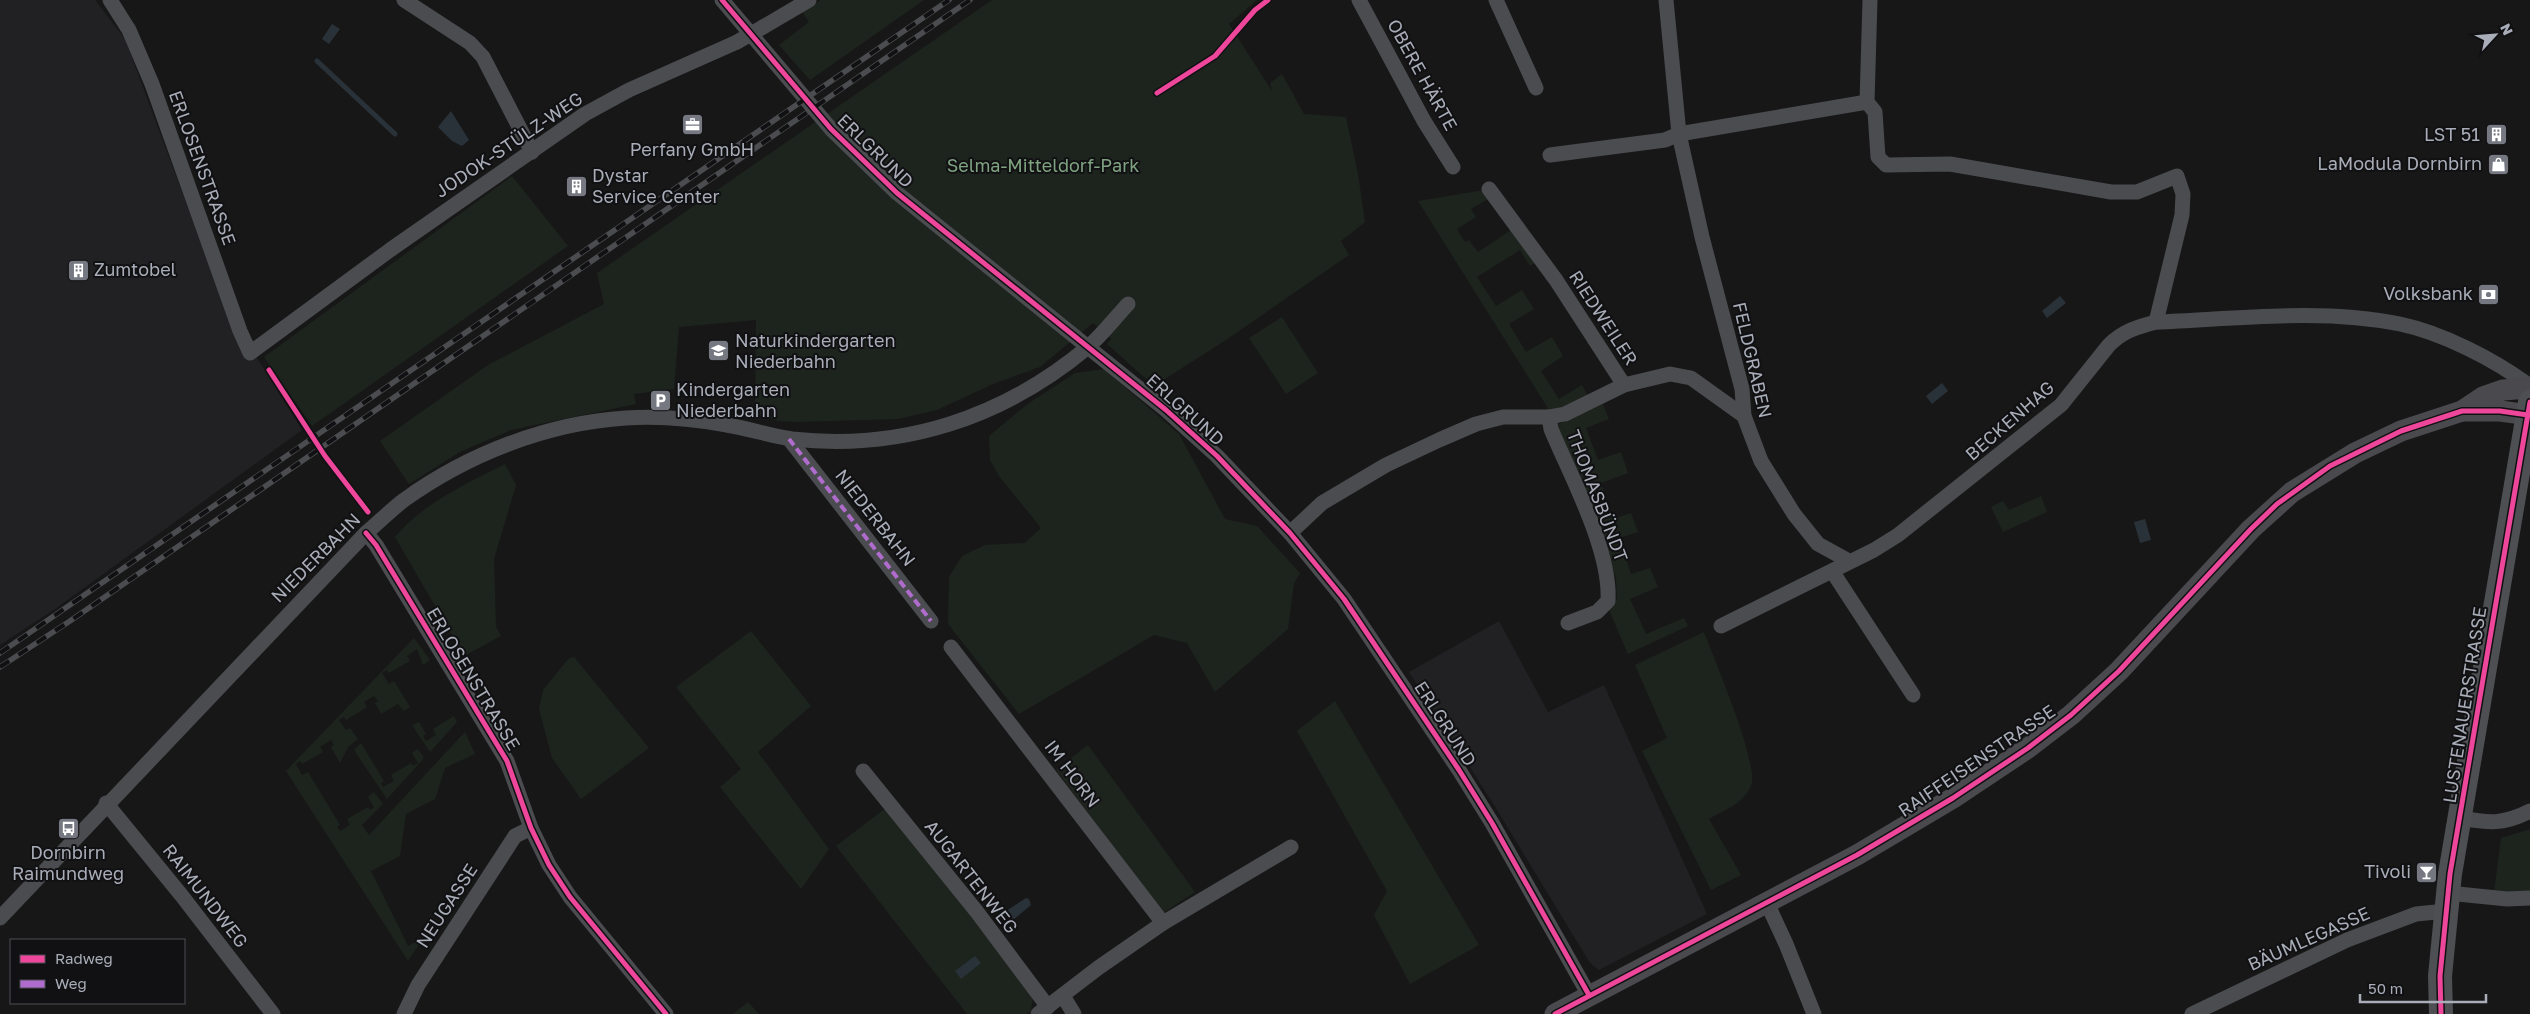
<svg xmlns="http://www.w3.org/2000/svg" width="2530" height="1014" font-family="'Golos Text',sans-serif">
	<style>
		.built { fill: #212123 }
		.green { fill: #1d241e }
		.water { fill: #2a3239 }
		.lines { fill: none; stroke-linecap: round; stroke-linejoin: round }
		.stream { stroke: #2a3239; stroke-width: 5 }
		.street { stroke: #4b4c50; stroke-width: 15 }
		.secondary { stroke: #4a4a4e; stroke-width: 21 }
		.primary { stroke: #4d4f52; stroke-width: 24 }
		.rail-casing { stroke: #4b4c4f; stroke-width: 5.5 }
		.rail { stroke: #111113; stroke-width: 4; stroke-dasharray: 11; stroke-linecap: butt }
		.street-bridge { stroke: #4b4c50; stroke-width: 15 }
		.quiet { stroke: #b06ccc; stroke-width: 4; stroke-dasharray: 8 4; stroke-linecap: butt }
		.cycleway-casing { stroke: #111113; stroke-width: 8 }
		.cycleway { stroke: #ed469a; stroke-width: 5 }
		.labels { text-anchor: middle; stroke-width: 4; stroke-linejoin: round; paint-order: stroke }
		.street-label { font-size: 18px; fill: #a8adb8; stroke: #111113 }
		.poi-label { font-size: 18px; fill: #a8adb8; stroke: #111113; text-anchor: end }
		.park-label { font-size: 18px; fill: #7fa381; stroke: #111113 }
	</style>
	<rect width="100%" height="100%" fill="#171717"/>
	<g class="built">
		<polygon points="0,0 95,0 125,39 225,307 302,430 55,609 0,645"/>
		<polygon points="1499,621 1548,712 1604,685 1707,914 1599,970 1590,963 1494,805 1409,672"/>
	</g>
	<g class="green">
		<polygon points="821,0 924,0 810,80 779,45 809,22 802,12"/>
		<polygon points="992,0 1257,0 1229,24 1272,91 1270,83 1282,74 1304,114 1346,117 1358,174 1365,222 1341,241 1349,255 1226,340 1154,386 1107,344 1111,339 1093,323 1040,367 993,384 937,410 898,419 796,422 779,421 755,414 756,320 679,327 674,389 634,394 636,404 511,430 460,452 409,484 380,441 488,365 604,304 597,273"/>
		<polygon points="512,176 568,246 312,426 264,357"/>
		<polygon points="1484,190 1490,198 1471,209 1476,217 1457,229 1465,242 1469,240 1478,252 1511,230 1538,261 1530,266 1520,250 1477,277 1496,306 1522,290 1534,309 1509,324 1526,352 1552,337 1563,356 1541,371 1559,399 1582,385 1588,396 1566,407 1549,410 1418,201"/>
		<polygon points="1282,317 1318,373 1286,394 1249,338"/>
		<polygon points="1104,369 1179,434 1225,519 1257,526 1300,573 1294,583 1288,629 1215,692 1187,643 1154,635 1019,714 948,624 949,577 962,556 985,545 1025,543 1041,528 999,476 990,460 989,436 1026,405 1075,373"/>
		<polygon points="1603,404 1609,419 1586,428 1598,460 1621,452 1628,473 1601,483 1613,519 1631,513 1638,532 1619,538 1631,574 1650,568 1658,587 1630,599 1646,634 1684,618 1688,626 1628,654 1609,610 1617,599 1616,578 1557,425"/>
		<path d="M505,464L516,485L494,559L496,627L501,636L464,656L395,537C423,503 466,484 505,464Z"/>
		<polygon points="2041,496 2047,512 2003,532 1991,507 2003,501 2009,510"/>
		<polygon points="751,631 811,706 758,752 829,849 801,889 720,787 741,769 676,687"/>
		<path d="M1704,632C1714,659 1760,765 1751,786C1742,805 1726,809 1709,819L1741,875L1711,890L1642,751L1667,738L1635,665Z"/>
		<polygon points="414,638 430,660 423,665 417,649 407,656 410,661 389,673 387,670 382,673 389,684 394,681 410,707 404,711 398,704 381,714 375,703 378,701 374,696 364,702 367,707 346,720 344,717 339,720 346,730 350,728 358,739 348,747 340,763 331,747 334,745 331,740 320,747 323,752 302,764 300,761 296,764 302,775 308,772 340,825 337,827 340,831 350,825 347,819 368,807 370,810 374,807 368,797 374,792 383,804 362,825 369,835 465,732 475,754 445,768 435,799 406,814 400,856 371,871 408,946 423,938 408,961 286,771"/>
		<polygon points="574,657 649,748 581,799 552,758 539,709 543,690 568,659"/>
		<polygon points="1335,701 1479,945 1410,984 1374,915 1387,891 1297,731"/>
		<polygon points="454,716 457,722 430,752 412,725 419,722 426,734 423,736 426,741 436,735 433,729"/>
		<polygon points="361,743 384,781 381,783 383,787 394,781 391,775 411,763 413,766 418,763 412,753 418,749 424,758 387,799 354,750"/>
		<polygon points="1088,745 1195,892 1163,913 1056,770"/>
		<polygon points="887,807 1033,996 1031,1011 1026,1014 967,1014 836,846"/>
		<polygon points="2530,829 2530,892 2494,892 2501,838"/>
		<polygon points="748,1002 759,1014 733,1014"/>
	</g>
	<g class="water">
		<polygon points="332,24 340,29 329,44 322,39"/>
		<polygon points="451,111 469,140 462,146 452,141 438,127"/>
		<polygon points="2060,296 2066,303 2047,318 2042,311"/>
		<polygon points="1942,383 1948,391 1932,404 1926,396"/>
		<polygon points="2145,519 2151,540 2140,543 2134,522"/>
		<polygon points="1026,898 1029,899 1031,905 1013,920 1006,911"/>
		<polygon points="975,956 981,963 961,979 955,971"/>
	</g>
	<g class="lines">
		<polyline class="stream" points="317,61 395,134"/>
		<g class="street">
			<polyline points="110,0 129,30 152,84 240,331 250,353 390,250 585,114 629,90 737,42"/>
			<polyline points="404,0 470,43 483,57 532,152"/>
			<polyline points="722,0 831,129 897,193 1166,410 1217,456 1290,533 1344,599 1459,770 1492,823 1589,995"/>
			<polyline points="1359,0 1424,121 1453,167"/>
			<polyline points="1496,0 1536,88"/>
			<polyline points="1666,0 1679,134 1702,237 1742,389 1744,416 1761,461 1794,514 1818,544 1849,561"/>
			<polyline points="1870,0 1867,102 1875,112 1878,157 1886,165 1950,164 2111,192 2137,192 2177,176 2183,194 2182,215 2156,322"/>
			<polyline points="763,27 809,0"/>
			<polyline points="1550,155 1665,140 1679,134 1867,102"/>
			<polyline points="1489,189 1556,280 1624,385"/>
			<path d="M1549,417L1551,429C1571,477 1611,550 1608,601L1597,612L1568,623"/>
			<polyline points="789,439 931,621"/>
			<polyline points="366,533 376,545 507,761 531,828 549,865 570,897 666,1014"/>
			<polyline points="1290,533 1322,503 1386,465 1439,440 1476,424 1503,417 1549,417 1565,414 1624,385 1670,374 1691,378 1744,416"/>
			<polyline points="1832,571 1913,695"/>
			<path d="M1721,626L1874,550L1898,535L2061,405L2109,345C2123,331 2137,327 2156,322C2236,319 2320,308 2400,324C2443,333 2495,360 2530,386"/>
			<polyline points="951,647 1163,923"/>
			<polyline points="863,771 977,912 1048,1007"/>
			<polyline points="106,803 182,896 273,1014"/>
			<path d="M2460,818C2489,823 2503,825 2530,811"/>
			<polyline points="2448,893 2507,899 2530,898"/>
			<polyline points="1767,903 1786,944 1814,1014"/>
			<path d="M0,918L366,533C379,522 391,510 404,500C468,454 547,423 626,418C659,416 694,419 726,425C748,428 770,436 792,439C902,451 1003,418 1088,347C1102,335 1115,318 1128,304"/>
			<polyline points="1063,996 1074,1014"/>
			<polyline points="404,1014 418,985 515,836 531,828"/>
			<polyline points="1038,1014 1098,968 1163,923 1291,847"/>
			<polyline points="2192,1014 2347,940 2416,914 2446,911"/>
		</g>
		<g class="secondary">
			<polyline points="2462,411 2500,411 2530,415"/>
			<polyline points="1555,1014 1857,855 1953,798 2028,748 2071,715 2119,671 2251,529 2292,492 2355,453 2401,431 2462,411 2483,397 2503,390 2530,388"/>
		</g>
		<polyline class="primary" points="2441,1014 2440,976 2450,874 2530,402"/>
		<defs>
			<g id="rail">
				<polyline points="0,653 949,0"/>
				<polyline points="0,667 70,621 970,0"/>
			</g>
		</defs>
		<use href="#rail" class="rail-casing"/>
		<use href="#rail" class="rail"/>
		<polyline class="street-bridge" points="737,42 763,27"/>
		<polyline class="quiet" points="789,439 931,621"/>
		<defs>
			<g id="cycleway">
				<polyline points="722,0 831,129 897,193 1166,410 1217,456 1290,533 1344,599 1459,770 1492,823 1589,995"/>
				<polyline points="1157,93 1215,56 1255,10 1268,0"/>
				<polyline points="269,370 325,456 368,512"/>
				<polyline points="366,533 376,545 507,761 531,828 549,865 570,897 666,1014"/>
				<polyline points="1555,1014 1857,855 1953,798 2028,748 2071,715 2119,671 2251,529 2277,504 2330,466 2401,431 2462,411 2500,411 2528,415"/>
				<polyline points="2441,1014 2440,976 2450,874 2530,402"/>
			</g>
		</defs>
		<use href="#cycleway" class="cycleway-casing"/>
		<use href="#cycleway" class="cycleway"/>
	</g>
	<defs>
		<symbol id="office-square" viewBox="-11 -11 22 22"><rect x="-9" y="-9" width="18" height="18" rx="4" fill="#757880" stroke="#111113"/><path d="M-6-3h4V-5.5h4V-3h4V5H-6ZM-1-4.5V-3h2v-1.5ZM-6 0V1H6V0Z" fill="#fff"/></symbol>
		<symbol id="building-square" viewBox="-11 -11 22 22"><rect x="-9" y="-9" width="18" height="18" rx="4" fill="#757880" stroke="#111113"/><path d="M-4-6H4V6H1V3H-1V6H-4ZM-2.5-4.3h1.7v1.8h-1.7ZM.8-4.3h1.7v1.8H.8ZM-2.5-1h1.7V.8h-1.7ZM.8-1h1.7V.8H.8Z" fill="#fff"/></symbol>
		<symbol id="shop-square" viewBox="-11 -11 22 22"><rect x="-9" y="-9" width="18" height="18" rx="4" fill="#757880" stroke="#111113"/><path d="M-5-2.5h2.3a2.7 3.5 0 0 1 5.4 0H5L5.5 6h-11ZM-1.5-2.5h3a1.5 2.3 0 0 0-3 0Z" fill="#fff"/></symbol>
		<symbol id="bank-square" viewBox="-11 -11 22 22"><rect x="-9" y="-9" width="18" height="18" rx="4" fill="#757880" stroke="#111113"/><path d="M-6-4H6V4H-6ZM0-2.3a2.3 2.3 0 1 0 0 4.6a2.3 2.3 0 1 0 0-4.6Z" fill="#fff"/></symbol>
		<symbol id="school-square" viewBox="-11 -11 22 22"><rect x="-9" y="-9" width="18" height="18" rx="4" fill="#757880" stroke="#111113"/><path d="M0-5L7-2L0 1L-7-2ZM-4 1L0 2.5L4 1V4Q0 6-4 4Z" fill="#fff"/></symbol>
		<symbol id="parking-square" viewBox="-11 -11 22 22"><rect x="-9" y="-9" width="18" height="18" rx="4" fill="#757880" stroke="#111113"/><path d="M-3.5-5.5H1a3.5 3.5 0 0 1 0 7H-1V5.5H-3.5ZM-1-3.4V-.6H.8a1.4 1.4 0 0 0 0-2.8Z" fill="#fff"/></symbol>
		<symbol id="bus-square" viewBox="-11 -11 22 22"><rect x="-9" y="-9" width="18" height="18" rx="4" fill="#757880" stroke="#111113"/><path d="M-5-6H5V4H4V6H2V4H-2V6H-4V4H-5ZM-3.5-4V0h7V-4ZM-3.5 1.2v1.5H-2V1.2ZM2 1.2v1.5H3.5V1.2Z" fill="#fff"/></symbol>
		<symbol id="bar-square" viewBox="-11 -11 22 22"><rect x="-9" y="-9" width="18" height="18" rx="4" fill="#757880" stroke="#111113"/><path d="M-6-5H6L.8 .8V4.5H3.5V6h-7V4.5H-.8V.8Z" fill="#fff"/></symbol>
	</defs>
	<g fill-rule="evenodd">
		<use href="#office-square" x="680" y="112" width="25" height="25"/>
		<use href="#building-square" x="2484" y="122" width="25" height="25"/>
		<use href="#shop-square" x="2486" y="152" width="25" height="25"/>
		<use href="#building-square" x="564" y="174" width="25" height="25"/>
		<use href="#building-square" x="66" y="258" width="25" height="25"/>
		<use href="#bank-square" x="2476" y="282" width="25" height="25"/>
		<use href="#school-square" x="706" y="338" width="25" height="25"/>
		<use href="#parking-square" x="648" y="388" width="25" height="25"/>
		<use href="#bus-square" x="56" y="816" width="25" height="25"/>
		<use href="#bar-square" x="2414" y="860" width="25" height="25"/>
	</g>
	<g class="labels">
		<g class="street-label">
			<text transform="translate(1422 75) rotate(61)" y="6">OBERE HÄRTE</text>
			<text transform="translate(509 145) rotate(-34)" y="6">JODOK-STÜLZ-WEG</text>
			<text transform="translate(875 151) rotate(44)" y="6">ERLGRUND</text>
			<text transform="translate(202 168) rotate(70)" y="6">ERLOSENSTRASSE</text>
			<text transform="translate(1603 318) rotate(57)" y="6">RIEDWEILER</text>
			<text transform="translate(1752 360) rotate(77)" y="6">FELDGRABEN</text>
			<text transform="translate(1185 410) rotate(42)" y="6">ERLGRUND</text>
			<text transform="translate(2010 421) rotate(-41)" y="6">BECKENHAG</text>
			<text transform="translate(1597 496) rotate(69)" y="6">THOMASBÜNDT</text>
			<text transform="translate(875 518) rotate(52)" y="6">NIEDERBAHN</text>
			<text transform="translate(316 558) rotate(-45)" y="6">NIEDERBAHN</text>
			<text transform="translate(473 679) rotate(59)" y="6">ERLOSENSTRASSE</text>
			<text transform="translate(2465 705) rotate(-81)" y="6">LUSTENAUERSTRASSE</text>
			<text transform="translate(1445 724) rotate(57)" y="6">ERLGRUND</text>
			<text transform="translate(1977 761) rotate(-34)" y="6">RAIFFEISENSTRASSE</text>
			<text transform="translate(1072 774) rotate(53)" y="6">IM HORN</text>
			<text transform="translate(971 877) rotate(52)" y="6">AUGARTENWEG</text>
			<text transform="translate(205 896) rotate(52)" y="6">RAIMUNDWEG</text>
			<text transform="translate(447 906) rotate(-57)" y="6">NEUGASSE</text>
			<text transform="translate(2309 939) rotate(-24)" y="6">BÄUMLEGASSE</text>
		</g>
		<g class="poi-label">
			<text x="2480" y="141">LST 51</text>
			<text x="692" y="156" text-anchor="middle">Perfany GmbH</text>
			<text x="2482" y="170">LaModula Dornbirn</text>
			<text x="592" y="182" text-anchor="start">Dystar<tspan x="592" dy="21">Service Center</tspan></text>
			<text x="94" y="276" text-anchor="start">Zumtobel</text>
			<text x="2473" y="300">Volksbank</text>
			<text x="735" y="347" text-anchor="start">Naturkindergarten<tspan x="735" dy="21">Niederbahn</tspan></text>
			<text x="676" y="396" text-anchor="start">Kindergarten<tspan x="676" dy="21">Niederbahn</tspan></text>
			<text x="68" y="859" text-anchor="middle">Dornbirn<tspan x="68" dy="21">Raimundweg</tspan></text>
			<text x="2411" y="878">Tivoli</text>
		</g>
		<g class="park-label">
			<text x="1043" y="172">Selma-Mitteldorf-Park</text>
		</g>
	</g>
	<rect x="10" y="939" width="175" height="65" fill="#111113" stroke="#4d4f55"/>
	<rect x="20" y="955" width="25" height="8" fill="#ed469a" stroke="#4d4f55"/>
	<text x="55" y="964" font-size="15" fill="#a8adb8">Radweg</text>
	<rect x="20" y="980" width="25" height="8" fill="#b06ccc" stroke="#4d4f55"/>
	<text x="55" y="989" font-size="15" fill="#a8adb8">Weg</text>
	<g transform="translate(2495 35) rotate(64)" stroke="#111113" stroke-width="4" paint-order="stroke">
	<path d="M0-4L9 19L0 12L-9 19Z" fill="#a8adb8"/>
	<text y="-8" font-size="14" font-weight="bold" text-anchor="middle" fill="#a8adb8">N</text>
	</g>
	<path d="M2360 994v8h126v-8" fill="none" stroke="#a8adb8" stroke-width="2.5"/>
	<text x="2368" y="994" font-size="15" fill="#a8adb8" stroke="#111113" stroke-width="4" paint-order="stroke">50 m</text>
</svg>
